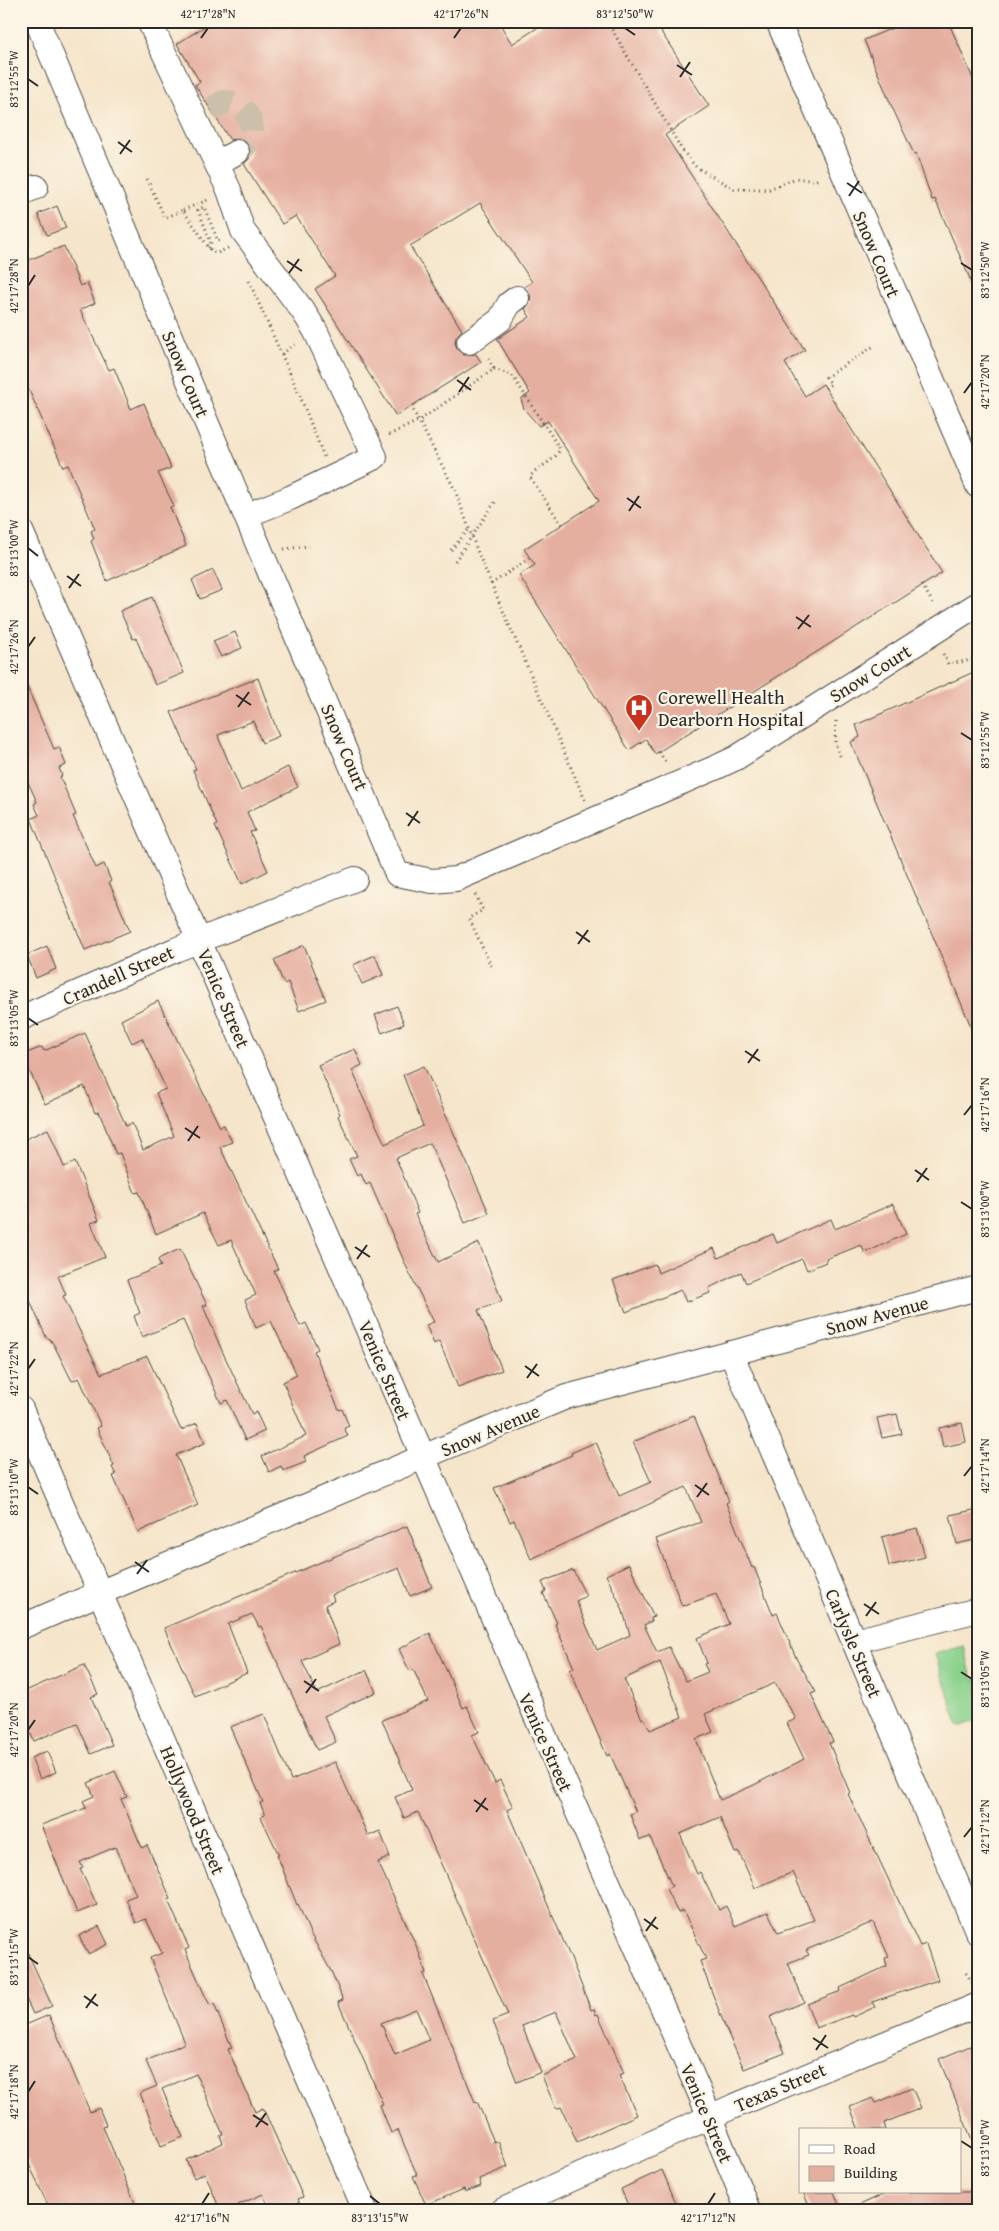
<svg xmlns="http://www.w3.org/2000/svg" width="999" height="2231" font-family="'Gentium Book Plus',serif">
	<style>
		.green { fill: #89d18c; stroke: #5a7e5c }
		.building { fill: #e5afa0; fill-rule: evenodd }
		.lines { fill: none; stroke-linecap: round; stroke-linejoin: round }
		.minor-tunnel { stroke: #cdc0aa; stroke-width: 24; stroke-dasharray: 24 12; stroke-linecap: butt }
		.minor-casing { stroke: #494743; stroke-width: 26 }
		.path { stroke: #494743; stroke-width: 3; stroke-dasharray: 1 4; stroke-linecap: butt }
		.minor { stroke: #fff; stroke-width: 24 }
		.ticks { fill: none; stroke: #2b2b2b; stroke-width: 2 }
		.labels { text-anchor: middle; stroke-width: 4.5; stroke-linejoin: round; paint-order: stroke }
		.street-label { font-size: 19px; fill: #2b2b2b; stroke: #fcf5e5 }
		.poi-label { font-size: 19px; fill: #2b2b2b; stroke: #fcf5e5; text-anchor: start }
		.neatline { fill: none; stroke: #2b2b2b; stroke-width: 2 }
		.ticks-label { font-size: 12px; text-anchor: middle; fill: #2b2b2b }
	</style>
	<rect width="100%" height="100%" fill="#fcf5e5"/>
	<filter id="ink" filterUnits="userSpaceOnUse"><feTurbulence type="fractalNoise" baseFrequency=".02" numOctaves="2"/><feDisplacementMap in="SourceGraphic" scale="10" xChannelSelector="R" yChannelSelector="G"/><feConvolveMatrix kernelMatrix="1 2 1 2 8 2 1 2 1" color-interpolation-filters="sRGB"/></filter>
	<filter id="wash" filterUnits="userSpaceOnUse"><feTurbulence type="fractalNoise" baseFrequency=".0096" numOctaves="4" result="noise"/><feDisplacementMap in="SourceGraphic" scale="20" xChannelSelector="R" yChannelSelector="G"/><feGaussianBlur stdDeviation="1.12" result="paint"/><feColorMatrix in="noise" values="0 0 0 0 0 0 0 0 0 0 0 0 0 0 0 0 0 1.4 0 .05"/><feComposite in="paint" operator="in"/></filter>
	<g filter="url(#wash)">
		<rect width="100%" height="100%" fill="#f5e5ca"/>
		<polygon class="green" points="964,1646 972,1679 978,1680 978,1720 959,1727 935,1654"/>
		<g id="blocks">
			<g class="building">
				<polygon points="213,21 498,21 512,44 548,21 654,21 709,106 665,135 805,350 785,363 805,396 823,384 942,573 655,754 646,739 629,750 519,575 535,565 524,549 599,501 548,421 539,426 524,409 521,399 530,393 497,339 530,317 525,309 529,304 531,296 524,287 532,282 480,203 410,246 462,330 456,337 455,343 458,350 464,355 476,354 481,362 396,416 315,289 335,276 296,216 282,224 244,164 249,159 251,153 249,145 244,140 238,138 230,140 195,85 200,82 177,44"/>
				<polygon points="909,21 948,21 978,90 978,297 935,199 932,200 916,153 914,154 892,107 864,40"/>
				<polygon points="57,206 66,228 47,235 38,214"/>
				<polygon points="64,246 80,286 87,283 95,303 80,310 109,370 114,368 131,409 144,403 171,468 158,473 174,506 170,507 186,546 107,581 91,541 94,539 91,531 95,529 72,475 68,465 63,467 29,390 21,394 21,263"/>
				<polygon points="213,570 222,590 200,599 192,580"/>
				<polygon points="152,597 184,673 155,685 136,638 133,639 120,611"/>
				<polygon points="235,632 242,648 221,657 213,641"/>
				<polygon points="978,670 978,1043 851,742 860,737 856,725"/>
				<polygon points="21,673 54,749 59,747 66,765 59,768 62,776 60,777 76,815 73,816 96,868 104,864 111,881 109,882 130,931 85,950 31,819 39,815 34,804 37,802 21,767"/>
				<polygon points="258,678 279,736 262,743 253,721 218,735 219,739 241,791 288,767 298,787 247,812 255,831 250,832 268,871 242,884 215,826 217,825 193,770 196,769 171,712"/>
				<polygon points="304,945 326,1000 299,1011 288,982 284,984 274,960"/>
				<polygon points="47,946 56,969 36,978 27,955"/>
				<polygon points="375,955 383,975 362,984 353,965"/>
				<polygon points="158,1001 220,1127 224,1125 232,1142 220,1147 278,1269 274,1271 300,1326 306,1323 318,1349 314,1351 339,1410 342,1409 349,1426 344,1428 348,1436 304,1456 306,1462 283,1471 281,1466 269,1472 262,1456 306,1436 283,1382 297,1375 271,1321 256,1328 245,1300 256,1295 231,1240 219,1245 203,1213 156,1234 139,1192 135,1193 120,1153 116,1154 99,1112 95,1113 84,1086 45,1104 22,1055 42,1047 44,1051 85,1033 126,1126 132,1123 143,1150 174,1136 156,1093 166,1089 142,1038 132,1043 121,1020"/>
				<polygon points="397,1006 404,1024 382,1033 375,1015"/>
				<polygon points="355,1049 362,1065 352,1070 360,1088 359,1089 385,1144 423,1126 403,1075 424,1066 489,1213 465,1223 430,1143 396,1158 418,1213 415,1214 438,1262 479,1243 502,1301 478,1310 502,1370 458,1387 439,1341 434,1344 426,1325 434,1322 407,1268 370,1183 366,1185 361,1174 357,1176 349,1159 357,1156 338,1116 340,1114 318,1065"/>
				<polygon points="48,1129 64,1167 75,1162 99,1220 91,1223 105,1257 58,1276 66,1295 63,1296 85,1342 101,1374 147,1356 181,1430 197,1423 205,1443 176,1455 198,1505 138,1532 113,1476 116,1475 112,1467 114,1466 97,1428 101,1426 79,1378 72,1381 54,1345 49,1338 47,1339 21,1281 21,1141"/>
				<polygon points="893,1204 906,1234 865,1253 861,1245 826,1259 826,1262 807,1270 802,1259 746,1283 741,1272 709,1288 710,1293 686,1302 681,1290 626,1312 613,1280 655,1264 658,1273 714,1248 718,1258 773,1234 777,1243 831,1219 835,1229"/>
				<polygon points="180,1249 207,1305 203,1306 223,1353 252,1414 256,1412 265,1431 245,1440 227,1400 221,1403 183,1320 142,1337 134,1316 140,1313 127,1280 161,1266 158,1260 160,1258"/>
				<polygon points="897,1414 902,1434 882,1438 877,1418"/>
				<path d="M694,1416L729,1501L726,1503L752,1568L754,1567L773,1615L777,1613L797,1660L816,1692L811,1694L833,1742L829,1743L850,1793L848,1794L920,1946L926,1944L938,1980L872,2002L875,2007L853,2017L852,2015L816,2028L807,2004L841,1991L840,1988L887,1966L885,1958L889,1957L873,1922L806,1950L809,1955L788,1963L804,2002L770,2017L785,2053L744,2069L726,2029L700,1961L706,1959L683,1910L678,1913L666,1889L672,1886L650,1837L640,1840L630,1814L636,1812L610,1754L607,1756L570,1670L574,1668L555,1624L557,1623L543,1593L546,1591L542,1582L573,1570L586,1596L576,1601L597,1650L630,1635L622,1608L606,1575L629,1564L654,1617L651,1618L652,1621L644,1625L657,1652L669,1647L686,1681L708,1672L704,1664L707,1663L697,1638L729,1624L716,1594L682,1606L656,1539L701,1522L686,1487L531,1559L514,1520L510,1522L494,1488L572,1455L571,1453L596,1442L619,1496L651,1482L633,1442ZM660,1662L682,1717L650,1730L644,1718L642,1719L624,1679ZM775,1683L796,1719L787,1723L804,1759L752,1786L720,1800L696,1739L713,1732L705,1714ZM720,1817L735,1853L739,1852L755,1888L793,1872L814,1920L778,1933L768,1912L735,1926L726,1906L719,1910L700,1872L697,1874L680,1834Z"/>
				<polygon points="962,1423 966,1442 943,1447 939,1428"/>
				<polygon points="978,1509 978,1539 957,1544 950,1515"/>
				<polygon points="407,1526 432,1587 410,1596 399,1568 332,1595 334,1601 325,1605 339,1644 302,1661 317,1693 366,1670 376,1692 324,1716 336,1742 317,1750 261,1626 259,1627 252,1614 228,1624 247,1673 195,1696 164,1628"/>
				<polygon points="917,1528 925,1557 889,1566 882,1537"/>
				<polygon points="430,1633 463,1708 467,1706 479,1732 472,1735 495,1783 500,1780 513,1807 507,1810 572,1961 591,2010 594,2009 596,2015 598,2014 624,2073 619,2075 637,2115 577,2142 561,2107 556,2109 542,2076 577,2060 556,2012 522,2026 541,2072 517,2082 493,2021 508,2015 418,1812 404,1818 395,1797 412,1790 382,1720 428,1701 413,1669 409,1670 399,1649"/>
				<polygon points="84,1665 98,1694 91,1697 112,1745 91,1754 77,1723 34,1741 21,1713 21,1693"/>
				<path d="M264,1714L291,1780L335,1762L368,1836L380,1831L390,1857L378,1862L419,1952L426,1973L423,1974L475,2102L477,2101L494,2142L498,2141L508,2167L479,2179L481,2186L465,2192L464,2189L426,2205L413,2176L417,2175L398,2130L391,2133L380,2105L383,2104L338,2002L343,2000L332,1973L310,1933L298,1904L297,1905L277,1855H279L261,1817L265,1815L260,1803L263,1802L230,1727ZM416,2009L429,2040L395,2055L381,2023Z"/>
				<polygon points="47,1751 56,1772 40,1779 31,1758"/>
				<polygon points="115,1771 127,1797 121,1799 142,1848 147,1845 171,1899 168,1900 189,1948 185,1950 206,1998 210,2005 214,2004 232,2048 228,2049 255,2112 263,2108 303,2197 298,2199 302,2210 270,2210 263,2194 226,2210 220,2210 205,2173 194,2178 186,2160 223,2143 220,2136 223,2134 196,2074 162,2089 183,2137 161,2146 140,2093 157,2086 146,2061 185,2043 150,1958 162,1953 146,1919 136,1923 126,1899 136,1895 115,1847 80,1862 83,1868 80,1869 97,1905 77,1913 41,1825 86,1808 83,1801 94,1796 88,1783"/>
				<polygon points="99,1926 108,1944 88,1954 79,1936"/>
				<polygon points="21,1938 52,2006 33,2014 21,1988"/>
				<polygon points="49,2015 90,2112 99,2108 106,2125 103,2127 135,2203 120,2210 50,2210 21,2147 21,2027"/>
				<polygon points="970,2046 978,2064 977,2152 939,2059"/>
				<polygon points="912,2088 921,2108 884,2123 886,2130 859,2130 850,2107 873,2098 876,2103"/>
				<polygon points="662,2170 679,2210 630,2210 621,2189"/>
				<polygon points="803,2192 834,2192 841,2210 811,2210"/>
				<polygon points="888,2192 978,2192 978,2210 849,2210"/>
			</g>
		</g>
	</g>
	<g filter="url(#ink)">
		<use href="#blocks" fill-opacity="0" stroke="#494743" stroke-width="1"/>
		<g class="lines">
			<path class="minor-tunnel" d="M211,110C215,108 220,103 224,102C240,100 255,120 252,134C250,142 243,148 237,152"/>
			<defs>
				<g id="minor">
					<polyline points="37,21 397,874 432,881 456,879 717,767 736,758 978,604"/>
					<polyline points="149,21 229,190 243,231 303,311 315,330 375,457 290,498 247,515"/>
					<polyline points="778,21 978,486"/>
					<polyline points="217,163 237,152"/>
					<polyline points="21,193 36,187"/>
					<polyline points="469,342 500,320 509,304 517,298"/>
					<polyline points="21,531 701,2096 748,2210"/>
					<polyline points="21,1018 175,950 355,879"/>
					<polyline points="731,1353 978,1933"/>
					<polyline points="21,1409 365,2210"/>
					<polyline points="21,1627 125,1582 566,1397 978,1288"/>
					<polyline points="854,1641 978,1610"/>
					<polyline points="503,2210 732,2107 978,2005"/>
				</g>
			</defs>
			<use href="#minor" class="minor-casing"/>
			<g class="path">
				<polyline points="607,21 682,150 696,167 734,189 769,189 796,178 815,181 820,178"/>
				<polyline points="147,179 165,218 183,210 212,252 218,253 228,248"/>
				<polyline points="183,210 208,200"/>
				<polyline points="209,248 211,242 198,210 204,207 218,241 223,239"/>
				<polyline points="249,281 300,396 324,457"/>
				<polyline points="282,354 297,343"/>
				<path d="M494,369L512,375L560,449C554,463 538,465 530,477L562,525"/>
				<polyline points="825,388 831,384 826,377 874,346"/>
				<polyline points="411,406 455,490 478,553 585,800"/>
				<polyline points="389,435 420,420 494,369 487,357"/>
				<polyline points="284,549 309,546"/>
				<polyline points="451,550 469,529"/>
				<polyline points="455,561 497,499"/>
				<polyline points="491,584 530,558"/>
				<polyline points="922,585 935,606"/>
				<polyline points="943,654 948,664 978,659"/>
				<polyline points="836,721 835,743 840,756"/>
				<polyline points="659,752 667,764"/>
				<polyline points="475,895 483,910 469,918 491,966"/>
				<polyline points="966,1973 972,1982"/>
			</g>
			<use href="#minor" class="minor"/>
		</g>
	</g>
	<path class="ticks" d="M625,28L635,35M201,38L208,28M454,38L461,28M677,65L692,75M680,77L690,62M28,79L38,86M118,142L132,152M120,154L130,140M847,183L862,193M849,196L859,181M287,261L302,271M961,263L972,270M289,273L299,259M28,286L35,275M457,380L471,390M459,392L469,377M964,393L972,382M627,498L641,508M629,511L639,496M28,548L38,556M67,576L81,586M69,588L79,574M796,617L811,627M798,629L809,615M28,647L35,637M236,695L251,705M238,707L249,692M961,733L972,740M406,813L420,823M408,826L418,811M576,932L590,942M578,944L588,930M28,1018L38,1025M745,1051L760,1061M748,1063L758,1049M964,1115L972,1105M185,1128L200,1138M188,1141L198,1126M915,1170L929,1180M917,1182L927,1168M961,1202L972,1209M355,1247L370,1257M357,1259L367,1245M525,1366L539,1376M28,1369L35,1359M527,1378L537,1364M964,1476L972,1466M695,1485L709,1495M28,1487L38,1494M697,1497L707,1483M135,1562L149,1572M137,1574L147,1560M864,1604L879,1614M866,1616L876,1602M961,1672L972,1679M304,1681L319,1691M306,1693L316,1679M28,1730L35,1720M474,1800L488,1810M476,1812L486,1798M964,1837L972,1827M644,1919L658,1929M646,1931L656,1917M28,1957L38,1964M84,1996L98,2006M86,2008L96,1994M813,2038L828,2048M816,2050L826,2035M28,2092L35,2081M253,2115L268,2125M256,2127L266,2113M961,2141L972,2148M370,2196L380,2204M202,2204L209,2193M708,2204L715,2193"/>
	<defs>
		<symbol id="hospital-pin" viewBox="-11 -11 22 30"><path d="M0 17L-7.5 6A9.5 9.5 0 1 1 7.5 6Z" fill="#c8321e" stroke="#fcf5e5"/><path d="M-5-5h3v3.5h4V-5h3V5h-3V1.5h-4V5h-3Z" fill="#fff"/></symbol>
	</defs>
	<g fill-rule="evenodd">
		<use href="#hospital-pin" x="623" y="692" width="32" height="43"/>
	</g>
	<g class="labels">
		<g class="street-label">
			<text transform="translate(877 254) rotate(67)" y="7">Snow Court</text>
			<text transform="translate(186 374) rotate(67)" y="7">Snow Court</text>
			<text transform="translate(870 673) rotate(-32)" y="7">Snow Court</text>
			<text transform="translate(345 747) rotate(67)" y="7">Snow Court</text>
			<text transform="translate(118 975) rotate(-24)" y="7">Crandell Street</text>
			<text transform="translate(224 998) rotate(67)" y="7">Venice Street</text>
			<text transform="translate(877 1315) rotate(-15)" y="7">Snow Avenue</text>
			<text transform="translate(385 1370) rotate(67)" y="7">Venice Street</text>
			<text transform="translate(490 1430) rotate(-23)" y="7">Snow Avenue</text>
			<text transform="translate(854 1643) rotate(67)" y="7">Carlysle Street</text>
			<text transform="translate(546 1742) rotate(66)" y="7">Venice Street</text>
			<text transform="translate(193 1810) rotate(67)" y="7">Hollywood Street</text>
			<text transform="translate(780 2087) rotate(-23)" y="7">Texas Street</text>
			<text transform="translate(707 2113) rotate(67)" y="7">Venice Street</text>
		</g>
		<g class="poi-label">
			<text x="658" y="704">Corewell Health<tspan x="658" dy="22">Dearborn Hospital</tspan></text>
		</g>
	</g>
	<rect width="999" height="2231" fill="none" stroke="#fcf5e5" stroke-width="55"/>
	<rect x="799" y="2128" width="162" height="65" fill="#fcf5e5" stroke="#a8a49b"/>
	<rect x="809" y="2145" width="25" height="8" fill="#ffffff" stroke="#a8a49b"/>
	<text x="844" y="2154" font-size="15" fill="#2b2b2b">Road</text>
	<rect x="809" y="2166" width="25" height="15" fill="#e5afa0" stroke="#a8a49b"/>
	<text x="844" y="2178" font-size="15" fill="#2b2b2b">Building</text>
	<rect x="28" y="28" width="944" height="2176" class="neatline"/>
	<g class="ticks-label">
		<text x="208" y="18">42°17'28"N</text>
		<text x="461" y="18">42°17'26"N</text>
		<text x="625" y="18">83°12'50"W</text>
		<text transform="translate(14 79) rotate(-90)" y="4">83°12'55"W</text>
		<text transform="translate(985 270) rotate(-90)" y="4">83°12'50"W</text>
		<text transform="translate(14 286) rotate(-90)" y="4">42°17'28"N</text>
		<text transform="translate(985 382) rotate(-90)" y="4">42°17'20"N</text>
		<text transform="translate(14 548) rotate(-90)" y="4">83°13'00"W</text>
		<text transform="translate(14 647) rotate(-90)" y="4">42°17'26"N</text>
		<text transform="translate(985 740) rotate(-90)" y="4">83°12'55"W</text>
		<text transform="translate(14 1018) rotate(-90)" y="4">83°13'05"W</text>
		<text transform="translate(985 1105) rotate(-90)" y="4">42°17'16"N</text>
		<text transform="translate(985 1209) rotate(-90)" y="4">83°13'00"W</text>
		<text transform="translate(14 1369) rotate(-90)" y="4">42°17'22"N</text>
		<text transform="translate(985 1466) rotate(-90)" y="4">42°17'14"N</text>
		<text transform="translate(14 1487) rotate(-90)" y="4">83°13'10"W</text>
		<text transform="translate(985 1679) rotate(-90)" y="4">83°13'05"W</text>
		<text transform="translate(14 1730) rotate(-90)" y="4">42°17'20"N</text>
		<text transform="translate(985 1827) rotate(-90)" y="4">42°17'12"N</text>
		<text transform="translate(14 1957) rotate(-90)" y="4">83°13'15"W</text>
		<text transform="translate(14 2092) rotate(-90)" y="4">42°17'18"N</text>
		<text transform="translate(985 2148) rotate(-90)" y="4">83°13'10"W</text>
		<text x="202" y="2222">42°17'16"N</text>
		<text x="380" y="2222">83°13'15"W</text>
		<text x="708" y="2222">42°17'12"N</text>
	</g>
</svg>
